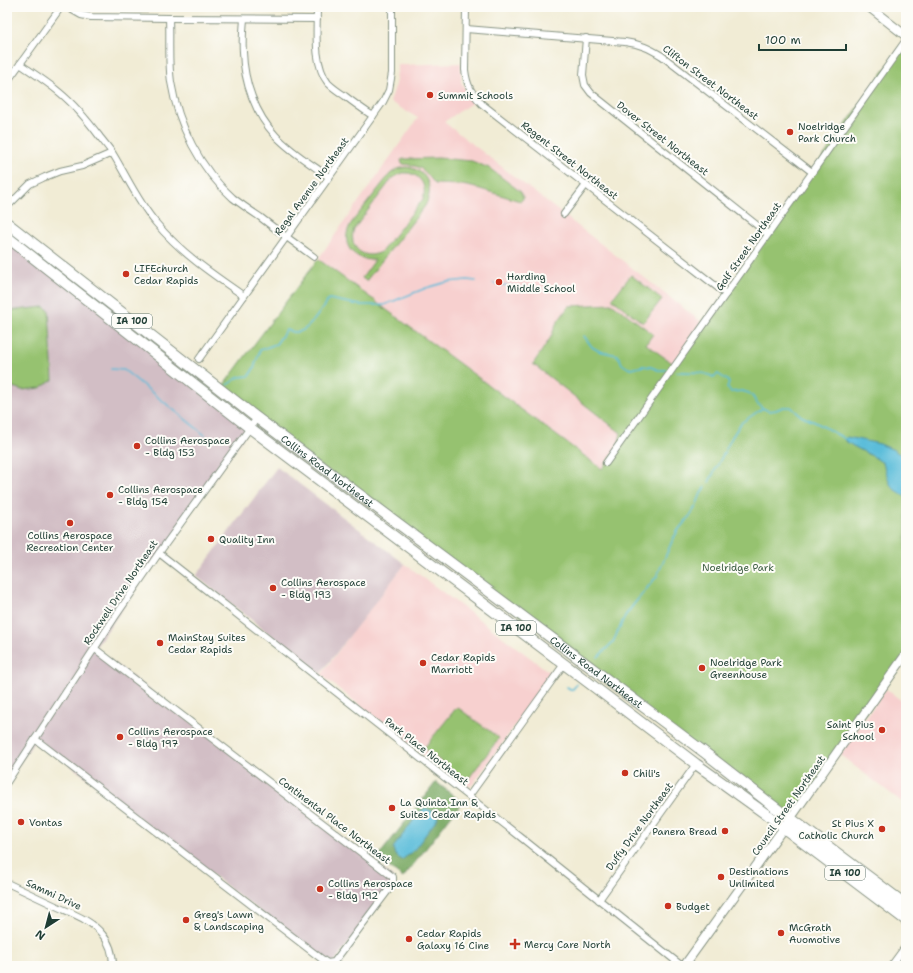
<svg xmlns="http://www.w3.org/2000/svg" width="913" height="973" font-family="'Shantell Sans',sans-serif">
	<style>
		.built { fill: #f7d0cf }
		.industrial { fill: #d2bec5 }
		.green { fill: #96c270; stroke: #5a8052; fill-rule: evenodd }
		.forest { fill: #78a862; stroke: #4c724b }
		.water { fill: #5bbdda; stroke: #3d7d87 }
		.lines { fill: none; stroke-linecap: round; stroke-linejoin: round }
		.stream { stroke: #5bbdda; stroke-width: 1.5 }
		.minor-casing { stroke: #889484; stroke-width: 8 }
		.tertiary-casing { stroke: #889484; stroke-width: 10 }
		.trunk-casing { stroke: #889484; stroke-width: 12 }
		.motorway-casing { stroke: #889484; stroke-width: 14 }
		.minor { stroke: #fff; stroke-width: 6 }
		.tertiary { stroke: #fff; stroke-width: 8 }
		.trunk { stroke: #fff; stroke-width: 10 }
		.motorway { stroke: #fff; stroke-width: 12 }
		.poi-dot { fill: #c8321e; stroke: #fdfcf7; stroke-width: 1.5 }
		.labels { text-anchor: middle; stroke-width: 4; stroke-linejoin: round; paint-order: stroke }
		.shield { fill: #fdfcf7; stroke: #62766e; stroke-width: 1 }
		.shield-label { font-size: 9px; font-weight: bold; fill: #1f3d34 }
		.street-label { font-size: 10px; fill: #1f3d34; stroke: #fdfcf7 }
		.poi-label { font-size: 10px; fill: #1f3d34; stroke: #fdfcf7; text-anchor: start }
		.park-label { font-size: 10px; fill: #3d5e43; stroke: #fdfcf7 }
	</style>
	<rect width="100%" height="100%" fill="#fdfcf7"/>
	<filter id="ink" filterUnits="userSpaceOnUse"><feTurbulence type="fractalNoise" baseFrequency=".025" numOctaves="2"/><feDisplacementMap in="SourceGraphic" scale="8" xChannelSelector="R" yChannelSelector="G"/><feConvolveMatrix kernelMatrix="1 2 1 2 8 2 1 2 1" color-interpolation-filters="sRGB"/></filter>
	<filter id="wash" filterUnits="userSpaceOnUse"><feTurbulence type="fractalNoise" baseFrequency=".012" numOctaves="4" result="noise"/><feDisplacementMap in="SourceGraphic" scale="16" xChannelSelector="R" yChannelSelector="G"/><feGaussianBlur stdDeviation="0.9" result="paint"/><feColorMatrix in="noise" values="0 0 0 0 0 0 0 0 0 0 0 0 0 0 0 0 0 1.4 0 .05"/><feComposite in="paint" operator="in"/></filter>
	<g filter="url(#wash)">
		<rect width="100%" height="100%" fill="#f1ecd5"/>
		<g class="built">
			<polygon points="461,63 461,82 473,102 444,122 704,324 675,365 646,344 653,333 569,306 556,324 551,337 533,364 621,433 618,446 601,469 318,259 418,118 390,102 395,87 398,65"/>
			<polygon points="405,564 552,674 473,784 468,786 462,785 321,675 353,631"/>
			<polygon points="886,689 906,704 906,805 840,755"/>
		</g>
		<g class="industrial">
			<polygon points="7,237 250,428 95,648 393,877 393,884 334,962 327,963 36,739 7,782"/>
			<polygon points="277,467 405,564 320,674 196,576"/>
		</g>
		<g class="green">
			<polygon points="906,40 906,654 790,819 220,390 318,259 371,298 376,301 376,302 602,469 618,446 621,433 533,364 551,337 556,324 569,306 613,304 653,334 646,344 675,365"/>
			<path d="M438,158L472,161L489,168L521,192L523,197V199L520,201L477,188L462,185L435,184C423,169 422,166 402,164L401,160L404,159Z"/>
			<path d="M406,167C427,169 435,188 425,206L366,281L362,278L375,260C353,261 338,243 352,222L390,174L397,169ZM403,173C418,172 428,184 423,199L382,251C366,262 347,248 354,229L391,180L396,176Z"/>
			<polygon points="631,275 662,299 643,323 612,299"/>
			<polygon points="44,307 49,310 53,380 40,388 22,390 7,385 7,311"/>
			<polygon points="457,707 499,738 466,782 424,748"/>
		</g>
		<polygon class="forest" points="436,782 462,802 403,878 377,858"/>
		<g class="water">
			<polygon points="847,437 880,444 894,450 906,459 906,496 904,496 895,490 890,484 883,463 874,457 853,446 844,440"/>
			<polygon points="425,808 434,812 438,818 414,850 402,860 395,855 393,848 419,813"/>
		</g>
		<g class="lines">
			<g class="stream">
				<polyline points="493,283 520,288"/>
				<polyline points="584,336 592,347 599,351 617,355 620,359 622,364 628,368 632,369 643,366 651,367 658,370 667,370"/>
				<polyline points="111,369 124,370 205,435"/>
				<path d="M677,372C689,372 703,371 713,377L718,374L727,380L729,383L727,388L731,392L742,391L749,393L753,397L756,402L762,408L769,411L776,410L783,407H791L801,416L817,423L847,440"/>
				<path d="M227,385L239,377L249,376L254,368L260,350L276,344L286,330C289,331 292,332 295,332C309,333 321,309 329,299L360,305H384L426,288L447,282L467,280L476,281"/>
				<polyline points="709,482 732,437 741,423 763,408"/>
				<polyline points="598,657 613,642 625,616 634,604 657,576 673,539 679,529 690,516 696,506 702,491 705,487"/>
				<polyline points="567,687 572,690 577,684"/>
			</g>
		</g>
	</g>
	<g filter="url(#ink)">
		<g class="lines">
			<defs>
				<g id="minor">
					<polyline points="67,7 81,15 91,17 169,18 317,19"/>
					<path d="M317,7C317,30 313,64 328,83C333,88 339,92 345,96C354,103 364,110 373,116"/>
					<path d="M466,7L465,70C467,86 471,92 482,104L726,294"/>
					<path d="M169,18C170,39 168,61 171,82C178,125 200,169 233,198C242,205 251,211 260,217C278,231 296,244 314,257"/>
					<path d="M244,19C243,30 242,41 243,52C244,82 255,114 276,136C291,152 311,164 329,177"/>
					<path d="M466,29L625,42C640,44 649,48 662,56L812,172"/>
					<polyline points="586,38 583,75 585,85 591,93 768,234"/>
					<path d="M20,64C33,73 47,82 59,92C75,105 88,121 100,137C104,142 109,148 113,154C127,177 138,202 156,223C181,253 212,274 244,296"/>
					<polyline points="7,82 61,7"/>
					<polyline points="10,204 30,184 45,177 60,171 82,166 112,153"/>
					<polyline points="564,214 586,185"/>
					<polyline points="199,359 383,102 389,90 392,73 392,7"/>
					<polyline points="606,463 906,40"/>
					<polyline points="159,553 523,839 682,966"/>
					<polyline points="35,739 327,963 334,962 393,884 393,877 94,648"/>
					<polyline points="7,782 115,617 159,553 257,418"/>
					<polyline points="469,796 564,664"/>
					<path d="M7,883C24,891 41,899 58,907C73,914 91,920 102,934C110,943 113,955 113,966"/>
					<polyline points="599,900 696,764"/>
					<polyline points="891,966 905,947"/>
				</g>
				<g id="tertiary">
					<polyline points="869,7 906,36"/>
					<polyline points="684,966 790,819 906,654"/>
				</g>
				<g id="trunk">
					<path id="s1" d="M7,223L257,418L704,752L790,819"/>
					<polyline points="7,237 250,428 564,664 696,764 784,827"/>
				</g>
				<g id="motorway">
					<polyline points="790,819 906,906"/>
					<polyline points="784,827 906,919"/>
				</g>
			</defs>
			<use href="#minor" class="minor-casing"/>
			<use href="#tertiary" class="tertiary-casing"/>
			<use href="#trunk" class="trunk-casing"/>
			<use href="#motorway" class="motorway-casing"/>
			<use href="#minor" class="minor"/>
			<use href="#tertiary" class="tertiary"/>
			<use href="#trunk" class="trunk"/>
			<use href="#motorway" class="motorway"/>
		</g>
	</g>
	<g class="poi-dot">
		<circle cx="430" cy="95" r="4"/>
		<circle cx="790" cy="132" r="4"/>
		<circle cx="126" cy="274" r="4"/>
		<circle cx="499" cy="282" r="4"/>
		<circle cx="137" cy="446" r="4"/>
		<circle cx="110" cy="495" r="4"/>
		<circle cx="70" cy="523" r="4"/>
		<circle cx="211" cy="539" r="4"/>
		<circle cx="273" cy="588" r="4"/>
		<circle cx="160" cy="643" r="4"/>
		<circle cx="423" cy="663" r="4"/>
		<circle cx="702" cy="668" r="4"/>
		<circle cx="882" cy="730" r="4"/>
		<circle cx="120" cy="737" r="4"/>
		<circle cx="625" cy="773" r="4"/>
		<circle cx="392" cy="808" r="4"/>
		<circle cx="21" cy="822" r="4"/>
		<circle cx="882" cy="829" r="4"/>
		<circle cx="725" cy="831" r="4"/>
		<circle cx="721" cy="877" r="4"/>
		<circle cx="320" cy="889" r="4"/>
		<circle cx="668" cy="906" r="4"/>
		<circle cx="186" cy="920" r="4"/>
		<circle cx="781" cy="933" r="4"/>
		<circle cx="409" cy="939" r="4"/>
		<path d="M513 938h4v4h4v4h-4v4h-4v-4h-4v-4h4z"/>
	</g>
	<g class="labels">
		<g class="shield">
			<rect x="112" y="314" width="40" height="14" rx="3"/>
			<rect x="496" y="621" width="40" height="14" rx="3"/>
			<rect x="825" y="866" width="40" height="14" rx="3"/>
		</g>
		<g class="shield-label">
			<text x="132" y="324">IA 100</text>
			<text x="516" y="631">IA 100</text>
			<text x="845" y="876">IA 100</text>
		</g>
		<g class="street-label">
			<text transform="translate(711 82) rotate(37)" y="4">Clifton Street Northeast</text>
			<text transform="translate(663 138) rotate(38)" y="4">Dover Street Northeast</text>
			<text transform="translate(570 160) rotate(38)" y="4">Regent Street Northeast</text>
			<text transform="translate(311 186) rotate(-54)" y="4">Regal Avenue Northeast</text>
			<text transform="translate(748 246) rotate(-55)" y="4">Golf Street Northeast</text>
			<text dy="4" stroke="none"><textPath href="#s1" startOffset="405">Collins Road Northeast</textPath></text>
			<text transform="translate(120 592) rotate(-56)" y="4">Rockwell Drive Northeast</text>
			<text dy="4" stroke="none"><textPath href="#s1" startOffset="741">Collins Road Northeast</textPath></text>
			<text transform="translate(427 751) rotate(38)" y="4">Park Place Northeast</text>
			<text transform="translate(788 805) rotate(-55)" y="4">Council Street Northeast</text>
			<text transform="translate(335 820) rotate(37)" y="4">Continental Place Northeast</text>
			<text transform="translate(639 826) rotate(-54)" y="4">Duffy Drive Northeast</text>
			<text transform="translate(54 894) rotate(25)" y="4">Sammi Drive</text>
		</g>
		<g class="poi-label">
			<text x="438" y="99">Summit Schools</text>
			<text x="798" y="130">Noelridge<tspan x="798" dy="12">Park Church</tspan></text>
			<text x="134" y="272">LIFEchurch<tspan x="134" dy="12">Cedar Rapids</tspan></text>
			<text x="507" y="280">Harding<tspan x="507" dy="12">Middle School</tspan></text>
			<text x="145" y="444">Collins Aerospace<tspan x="145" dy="12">- Bldg 153</tspan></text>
			<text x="118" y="493">Collins Aerospace<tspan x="118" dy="12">- Bldg 154</tspan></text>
			<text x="70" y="539" text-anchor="middle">Collins Aerospace<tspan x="70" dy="12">Recreation Center</tspan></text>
			<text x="219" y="543">Quality Inn</text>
			<text x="281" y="586">Collins Aerospace<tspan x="281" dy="12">- Bldg 193</tspan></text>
			<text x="168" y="641">MainStay Suites<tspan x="168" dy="12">Cedar Rapids</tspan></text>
			<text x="431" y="661">Cedar Rapids<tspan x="431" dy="12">Marriott</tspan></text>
			<text x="710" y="666">Noelridge Park<tspan x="710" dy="12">Greenhouse</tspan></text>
			<text x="874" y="728" text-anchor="end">Saint Pius<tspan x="874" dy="12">School</tspan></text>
			<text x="128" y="735">Collins Aerospace<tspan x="128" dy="12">- Bldg 197</tspan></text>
			<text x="633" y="777">Chili's</text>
			<text x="400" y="806">La Quinta Inn &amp;<tspan x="400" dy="12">Suites Cedar Rapids</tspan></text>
			<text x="29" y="826">Vontas</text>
			<text x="874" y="827" text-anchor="end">St Pius X<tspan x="874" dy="12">Catholic Church</tspan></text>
			<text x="717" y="835" text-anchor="end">Panera Bread</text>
			<text x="729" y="875">Destinations<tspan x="729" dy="12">Unlimited</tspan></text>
			<text x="328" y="887">Collins Aerospace<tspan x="328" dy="12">- Bldg 192</tspan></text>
			<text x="676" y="910">Budget</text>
			<text x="194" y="918">Greg's Lawn<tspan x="194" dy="12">&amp; Landscaping</tspan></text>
			<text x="789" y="931">McGrath<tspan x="789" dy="12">Auomotive</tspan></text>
			<text x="417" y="937">Cedar Rapids<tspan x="417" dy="12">Galaxy 16 Cine</tspan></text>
			<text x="524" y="948">Mercy Care North</text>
		</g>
		<g class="park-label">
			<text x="738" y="571">Noelridge Park</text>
		</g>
	</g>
	<rect width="913" height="973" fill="none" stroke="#fdfcf7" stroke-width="24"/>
	<g transform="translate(46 927) rotate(216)" stroke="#fdfcf7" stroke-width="3" paint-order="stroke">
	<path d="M0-3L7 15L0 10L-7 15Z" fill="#1f3d34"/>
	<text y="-6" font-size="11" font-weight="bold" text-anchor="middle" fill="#1f3d34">N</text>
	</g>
	<path d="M759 44v6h87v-6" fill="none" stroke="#1f3d34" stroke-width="2"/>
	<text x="765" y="44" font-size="12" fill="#1f3d34" stroke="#fdfcf7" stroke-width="3" paint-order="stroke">100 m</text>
</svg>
